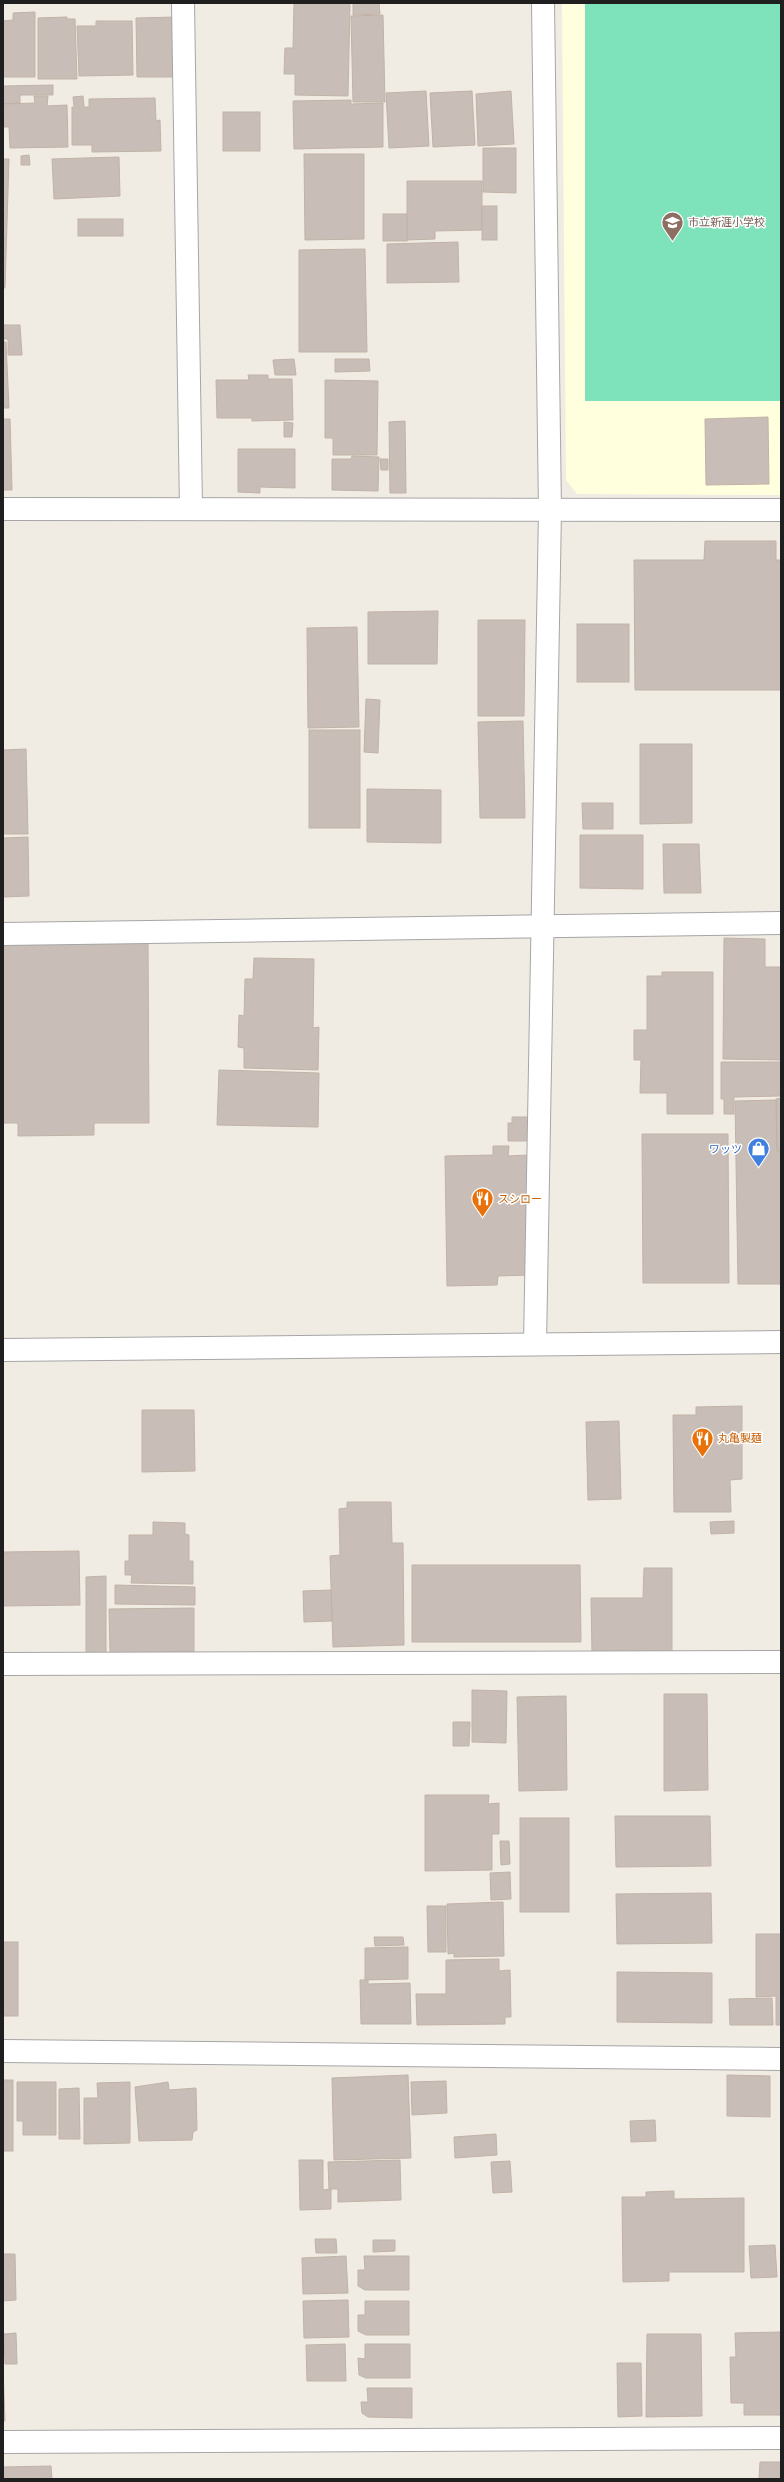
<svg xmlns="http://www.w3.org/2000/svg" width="784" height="2482" font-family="'Roboto Condensed','Noto Sans JP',sans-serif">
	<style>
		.education { fill: #ffffde }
		.pitch { fill: #7ee3bb }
		.building { fill: #c8beb7; stroke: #c2b2a6 }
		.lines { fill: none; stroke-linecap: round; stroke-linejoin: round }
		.minor-casing { stroke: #a6a6a6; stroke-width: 24 }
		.tertiary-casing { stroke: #a6a6a6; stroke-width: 24 }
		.minor { stroke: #fff; stroke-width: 22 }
		.tertiary { stroke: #fff; stroke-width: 22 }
		.labels { text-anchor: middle; stroke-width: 3; stroke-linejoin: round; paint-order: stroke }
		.education-label { font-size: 11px; fill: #785e54; stroke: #fff; text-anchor: start }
		.shop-label { font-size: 11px; fill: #366cbe; stroke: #fff; text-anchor: end }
		.food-label { font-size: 11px; fill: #c56008; stroke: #fff; text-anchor: start }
	</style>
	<rect width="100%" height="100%" fill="#f0ece4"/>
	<polygon class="education" points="562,3 781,3 781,495 577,494 566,480"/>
	<rect class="pitch" x="585" y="3" width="196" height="398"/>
	<g class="building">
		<polygon points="294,3 350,3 348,96 295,95 295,74 284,74 285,48 293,48"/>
		<polygon points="353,3 379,3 380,14 353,15"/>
		<polygon points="35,12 35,77 3,77 3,21 13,20 13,13"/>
		<polygon points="383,15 385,102 353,102 351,16"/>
		<polygon points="67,17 67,19 75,19 77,79 38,79 38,18"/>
		<polygon points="176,17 177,77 137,77 136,18"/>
		<polygon points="96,21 132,21 133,75 79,76 77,26 96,26"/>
		<polygon points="53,85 53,95 20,95 20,103 3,104 3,108 3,86"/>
		<polygon points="426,91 429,146 389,148 386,93"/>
		<polygon points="472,91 475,145 433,147 430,93"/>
		<polygon points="511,91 514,144 478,146 476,94"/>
		<polygon points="34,96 48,96 47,106 67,105 68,147 10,148 9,127 4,127 3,104 35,103"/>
		<polygon points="83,96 84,106 74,106 73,97"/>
		<polygon points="155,98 156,121 160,120 161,151 92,152 92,145 72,145 72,107 89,107 89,99"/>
		<polygon points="351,100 351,104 383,103 383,147 294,149 293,101"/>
		<rect x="223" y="112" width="37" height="39"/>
		<polygon points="483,148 516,148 516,193 483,192"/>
		<polygon points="304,154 364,154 364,239 305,240"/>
		<polygon points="29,155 30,165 21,165 21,156"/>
		<polygon points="119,157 120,196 54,199 52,159"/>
		<polygon points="3,159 9,159 5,288 3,288"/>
		<polygon points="407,181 482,181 482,230 435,231 435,239 407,240"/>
		<rect x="482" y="206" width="15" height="34"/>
		<rect x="383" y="214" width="24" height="27"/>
		<rect x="78" y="219" width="45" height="17"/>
		<polygon points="458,242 459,282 387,283 387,244"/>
		<polygon points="365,249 367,352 299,352 299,250"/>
		<polygon points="3,325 20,325 22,355 8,355 8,339 3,339"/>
		<polygon points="3,342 6,342 9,408 3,408"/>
		<polygon points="294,359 296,375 275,375 273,360"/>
		<polygon points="335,359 369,359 370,371 335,372"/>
		<polygon points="248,375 268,375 268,379 292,379 293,420 252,421 252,418 217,418 216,380 249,380"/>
		<polygon points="325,380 378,381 377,455 333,455 333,438 325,438"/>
		<polygon points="768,417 769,484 706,485 705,419"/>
		<polygon points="3,419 10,419 12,490 3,490"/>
		<polygon points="405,421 406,493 390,493 389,422"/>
		<polygon points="284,422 293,423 292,437 284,437"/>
		<polygon points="238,449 295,449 295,488 260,487 260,493 238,492"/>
		<polygon points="352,456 379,457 378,491 332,490 332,459 351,459"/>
		<polygon points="380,459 388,459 388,470 381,470"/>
		<polygon points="705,541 776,541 776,560 781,560 781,690 635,690 634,560 704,560"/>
		<polygon points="438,611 437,664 368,664 368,612"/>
		<polygon points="478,620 525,620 524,716 478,716"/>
		<rect x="577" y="624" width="52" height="58"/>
		<polygon points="357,627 359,727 308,728 307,628"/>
		<polygon points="366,699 380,700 378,753 364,752"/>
		<polygon points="523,721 525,818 480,818 478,722"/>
		<rect x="309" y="730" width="51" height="98"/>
		<polygon points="640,744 692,744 692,823 640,824"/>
		<polygon points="26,749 28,834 3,834 3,750"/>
		<polygon points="367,789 441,790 441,843 367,842"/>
		<polygon points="582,803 613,803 613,829 583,829"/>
		<polygon points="580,835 643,835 643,889 580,888"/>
		<polygon points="28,837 29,896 3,897 3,838"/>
		<polygon points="663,844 699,844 701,893 664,893"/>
		<polygon points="148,937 149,1123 94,1123 94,1135 18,1136 18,1123 3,1123 3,938"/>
		<polygon points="724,938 765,939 765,967 781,967 781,1060 723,1059"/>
		<polygon points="254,958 314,959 313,1028 319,1027 318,1070 244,1068 244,1048 238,1047 239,1015 244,1016 245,979 253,979"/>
		<polygon points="662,972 713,972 713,1114 667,1114 667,1093 640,1093 641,1060 634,1060 634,1030 647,1030 647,976 662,976"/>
		<polygon points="721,1062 781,1062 781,1096 734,1097 734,1114 724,1114 724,1099 721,1099"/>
		<polygon points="219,1070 319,1073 318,1127 217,1125"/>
		<polygon points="781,1098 781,1151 777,1151 776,1099"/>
		<polygon points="776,1100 777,1151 781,1151 781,1284 738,1284 735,1101"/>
		<polygon points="512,1117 530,1117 530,1141 508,1141 508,1123 512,1123"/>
		<polygon points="642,1134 728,1134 729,1283 643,1283"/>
		<polygon points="493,1146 509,1146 508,1156 528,1155 530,1275 498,1276 497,1285 447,1286 445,1156 493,1155"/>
		<polygon points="742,1406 742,1479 730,1480 731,1512 674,1512 673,1415 696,1415 696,1407"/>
		<polygon points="142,1410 194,1410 195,1471 142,1472"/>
		<polygon points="619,1421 621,1499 588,1500 586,1422"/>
		<polygon points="347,1502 391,1502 392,1543 403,1543 404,1645 333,1647 330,1556 340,1555 339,1509 347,1508"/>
		<polygon points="734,1521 734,1533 711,1534 710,1522"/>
		<polygon points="153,1522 185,1523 185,1534 189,1535 189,1561 193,1561 193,1584 131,1583 132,1575 125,1575 125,1561 129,1561 129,1535 153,1535"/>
		<polygon points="79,1551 80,1605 3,1606 3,1552"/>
		<polygon points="412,1565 580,1565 581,1642 412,1642"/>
		<polygon points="644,1568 672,1568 672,1653 592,1653 591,1598 643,1598"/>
		<polygon points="106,1576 106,1654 86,1655 86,1577"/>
		<polygon points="115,1585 195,1587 195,1605 115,1604"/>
		<polygon points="331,1590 332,1621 304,1622 303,1591"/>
		<polygon points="194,1608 194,1652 110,1653 109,1609"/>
		<polygon points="472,1690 507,1691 506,1743 472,1742"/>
		<polygon points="664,1694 707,1694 708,1790 664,1791"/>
		<polygon points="566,1696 567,1790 519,1791 517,1697"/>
		<polygon points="453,1722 470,1722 469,1746 453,1746"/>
		<polygon points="425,1795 489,1795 488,1804 499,1803 499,1834 492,1834 492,1870 425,1871"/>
		<polygon points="615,1816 710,1816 711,1866 616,1867"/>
		<rect x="520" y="1818" width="49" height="94"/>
		<polygon points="500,1841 509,1841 510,1864 501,1865"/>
		<polygon points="510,1872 511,1899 491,1900 490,1873"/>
		<polygon points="711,1893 712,1943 617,1944 616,1894"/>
		<polygon points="503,1902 504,1956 454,1957 454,1953 448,1954 447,1904"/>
		<polygon points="427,1906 446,1906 446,1952 428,1952"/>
		<polygon points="756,1934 781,1934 781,2025 776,2025 776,1996 756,1997"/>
		<polygon points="374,1937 403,1937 404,1945 375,1946"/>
		<rect x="3" y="1942" width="15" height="74"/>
		<polygon points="408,1947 408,1979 365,1980 365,1948"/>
		<polygon points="499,1959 499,1971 510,1970 511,2017 505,2017 505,2024 417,2025 416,1994 446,1994 446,1960"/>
		<polygon points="617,1972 712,1973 712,2023 617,2022"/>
		<polygon points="360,1980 368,1980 368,1984 410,1983 411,2024 361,2024"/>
		<polygon points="772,1998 773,2025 730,2025 729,1999"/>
		<polygon points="408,2075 411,2158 334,2160 332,2078"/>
		<polygon points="727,2075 770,2076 770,2117 727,2116"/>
		<rect x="3" y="2080" width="10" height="71"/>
		<polygon points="446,2081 447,2113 412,2115 411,2082"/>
		<polygon points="17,2082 56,2082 56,2135 23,2135 23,2121 17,2121"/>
		<polygon points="130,2082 130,2143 84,2144 84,2098 98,2098 97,2083"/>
		<polygon points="168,2082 169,2090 196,2088 197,2130 193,2132 192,2140 139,2141 135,2087"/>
		<polygon points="79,2088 80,2139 59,2139 59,2089"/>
		<polygon points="655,2120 656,2141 631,2142 630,2121"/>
		<polygon points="496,2134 497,2155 455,2158 454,2137"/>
		<polygon points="299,2160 323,2160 323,2190 331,2189 331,2209 300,2210"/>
		<polygon points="400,2160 401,2200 338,2202 338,2189 329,2189 328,2162"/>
		<polygon points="510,2161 512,2192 493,2193 491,2162"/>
		<polygon points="674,2191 674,2199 744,2198 744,2272 669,2272 669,2281 623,2282 622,2197 646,2197 646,2192"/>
		<polygon points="315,2239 336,2239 337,2253 316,2253"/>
		<polygon points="373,2240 395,2240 395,2251 373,2252"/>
		<polygon points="775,2245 777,2277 751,2278 749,2246"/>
		<polygon points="3,2254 15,2254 16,2300 3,2301"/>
		<polygon points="346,2256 348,2293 303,2294 302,2258"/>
		<polygon points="364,2256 409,2256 409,2290 365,2290 358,2286 358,2270 365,2270"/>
		<polygon points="348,2300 349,2337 304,2338 303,2301"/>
		<polygon points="365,2301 409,2301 409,2335 366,2335 358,2331 358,2315 365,2315"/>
		<polygon points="781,2332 781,2415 744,2415 744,2403 731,2403 730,2357 736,2357 735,2333"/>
		<polygon points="16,2333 17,2364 5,2364 4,2334"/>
		<polygon points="647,2334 701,2334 702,2416 646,2417"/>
		<polygon points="345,2344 346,2381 307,2381 306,2345"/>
		<polygon points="365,2344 410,2344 410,2378 366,2378 359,2375 358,2358 365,2359"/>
		<polygon points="617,2363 641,2363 642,2416 618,2417"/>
		<polygon points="3,2369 5,2421 3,2421"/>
		<polygon points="367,2388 412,2388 412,2418 368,2417 362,2413 361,2402 368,2402"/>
		<polygon points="760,2462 781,2462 781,2479 759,2479"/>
		<polygon points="51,2466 52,2479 3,2479 3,2467"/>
	</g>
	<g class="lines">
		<defs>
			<g id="minor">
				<polyline points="183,3 191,509"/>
				<polyline points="3,509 781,510"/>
				<polyline points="3,934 781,923"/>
				<polyline points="3,1664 781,1662"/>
				<polyline points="3,2442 781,2438"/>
			</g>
			<g id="tertiary">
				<polyline points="535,1344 550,511 543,3"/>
				<polyline points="3,1350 781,1342"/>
				<polyline points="3,2051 781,2059"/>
			</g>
		</defs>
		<use href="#minor" class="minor-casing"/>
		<use href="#tertiary" class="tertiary-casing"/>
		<use href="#minor" class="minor"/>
		<use href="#tertiary" class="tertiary"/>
	</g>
	<defs>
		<symbol id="school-pin" viewBox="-11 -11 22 30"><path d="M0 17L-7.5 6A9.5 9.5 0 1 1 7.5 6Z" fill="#8d6e63" stroke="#fff"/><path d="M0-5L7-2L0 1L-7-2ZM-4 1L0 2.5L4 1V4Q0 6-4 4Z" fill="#fff"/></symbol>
		<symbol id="shop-pin" viewBox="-11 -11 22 30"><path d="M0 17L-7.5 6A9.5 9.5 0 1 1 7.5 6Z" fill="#3f7fe0" stroke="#fff"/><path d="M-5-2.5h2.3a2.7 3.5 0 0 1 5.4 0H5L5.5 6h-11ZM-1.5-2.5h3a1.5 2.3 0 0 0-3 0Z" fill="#fff"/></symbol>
		<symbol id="restaurant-pin" viewBox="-11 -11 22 30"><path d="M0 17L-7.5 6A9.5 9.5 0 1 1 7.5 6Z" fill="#e8710a" stroke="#fff"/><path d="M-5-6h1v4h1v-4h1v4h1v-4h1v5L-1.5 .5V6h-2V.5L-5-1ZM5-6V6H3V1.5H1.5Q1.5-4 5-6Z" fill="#fff"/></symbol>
	</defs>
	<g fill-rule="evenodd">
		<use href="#school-pin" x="660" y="210" width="25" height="34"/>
		<use href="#shop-pin" x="746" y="1136" width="25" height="34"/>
		<use href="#restaurant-pin" x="470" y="1186" width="25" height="34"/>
		<use href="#restaurant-pin" x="690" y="1426" width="25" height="34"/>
	</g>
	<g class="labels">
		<g class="education-label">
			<text x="688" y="226">市立新涯小学校</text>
		</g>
		<g class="shop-label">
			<text x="742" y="1153">ワッツ</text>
		</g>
		<g class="food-label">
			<text x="498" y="1203">スシロー</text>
			<text x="718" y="1442">丸亀製麺</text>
		</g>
	</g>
	<rect width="784" height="2482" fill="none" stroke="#1f1f1f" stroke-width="8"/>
</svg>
